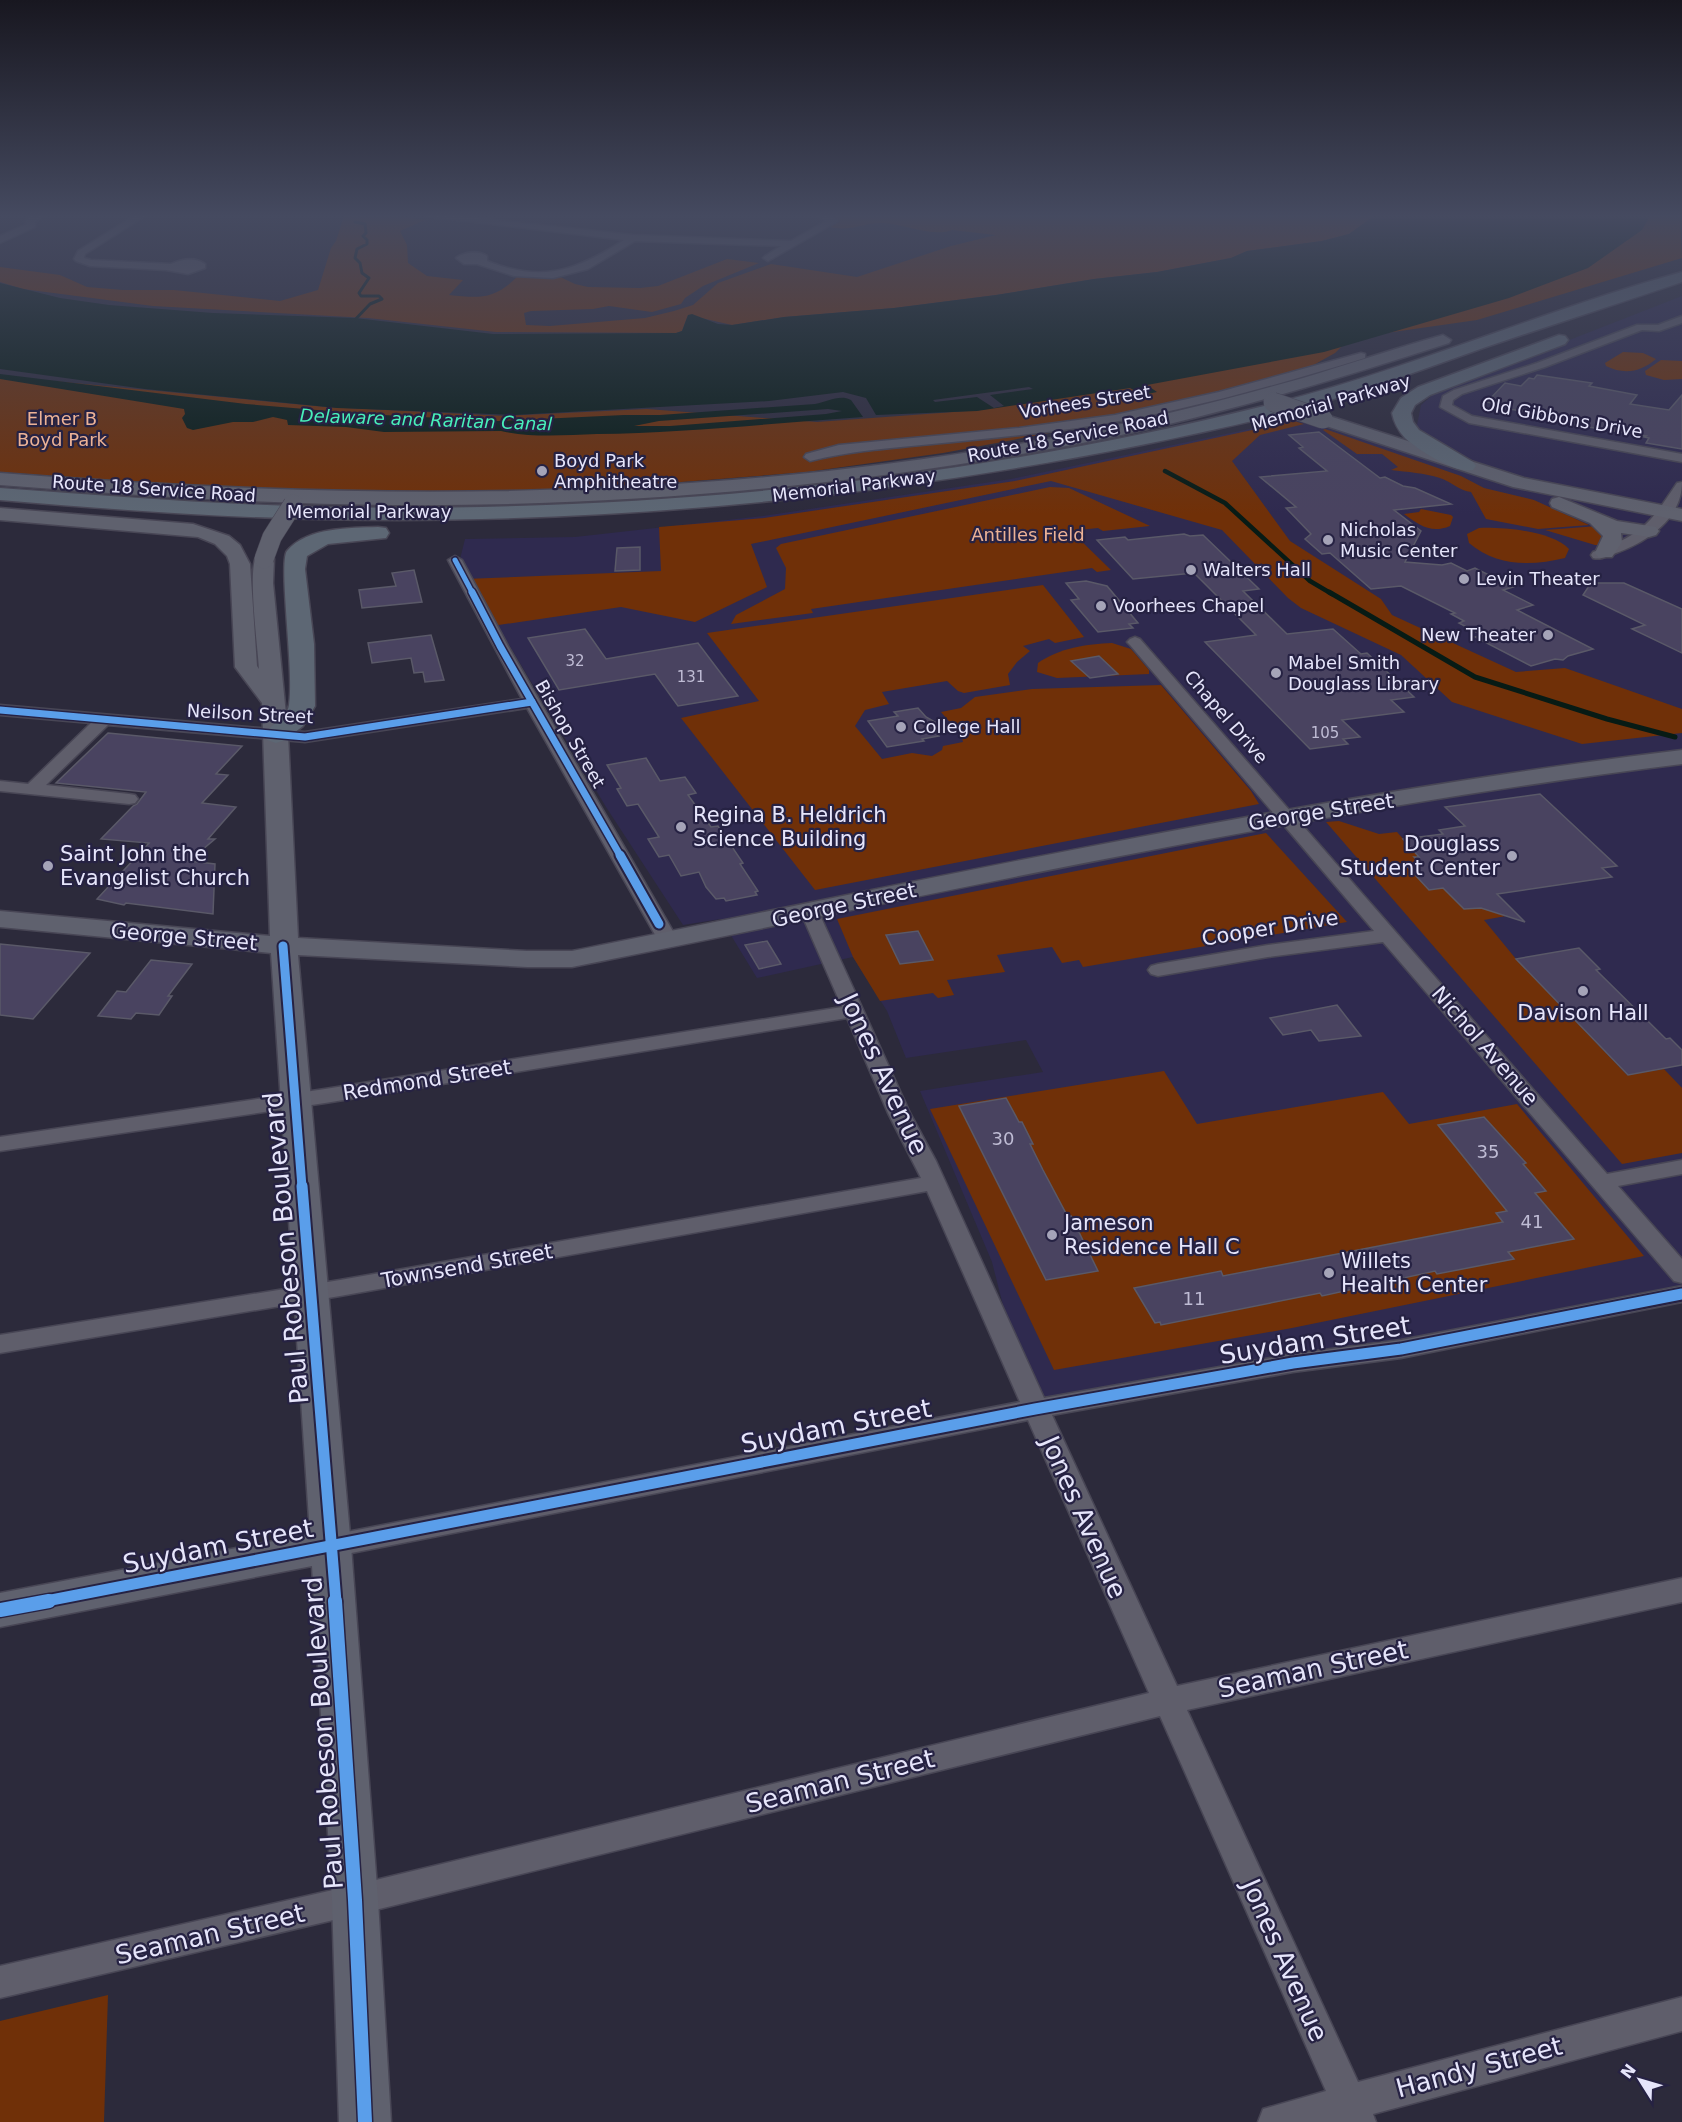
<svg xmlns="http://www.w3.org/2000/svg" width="1682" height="2122" font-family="'DejaVu Sans',sans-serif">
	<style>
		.built { fill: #2f2a4f }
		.green { fill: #703008 }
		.water { fill: #071b15; fill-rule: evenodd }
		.pier { fill: #2c2a3b }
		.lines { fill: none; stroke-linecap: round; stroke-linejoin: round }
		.stream-far2 { stroke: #071b15; stroke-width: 3 }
		.stream-far1 { stroke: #071b15; stroke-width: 4.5 }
		.stream { stroke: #071b15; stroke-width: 5 }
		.building { fill: #494360; stroke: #5a5968; stroke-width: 1.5 }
		.street-casing { stroke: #484655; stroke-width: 3 }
		.secondary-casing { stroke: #484655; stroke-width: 3 }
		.highway-casing { stroke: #484655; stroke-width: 3 }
		.street { fill: #5f5e6b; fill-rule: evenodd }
		.secondary { fill: #5f616e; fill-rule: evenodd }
		.highway { fill: #5d6774; fill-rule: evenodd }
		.secondary-bridge-casing { stroke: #484655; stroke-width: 20; stroke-linecap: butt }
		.secondary-bridge { stroke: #5f616e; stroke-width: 19 }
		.cycleway-far4-casing { stroke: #262243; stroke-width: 8 }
		.cycleway-far3-casing { stroke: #262243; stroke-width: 10 }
		.cycleway-far2-casing { stroke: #262243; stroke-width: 13 }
		.cycleway-far1-casing { stroke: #262243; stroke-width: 15 }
		.cycleway-casing { stroke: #262243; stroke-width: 17 }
		.cycleway-far4 { stroke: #5a9eea; stroke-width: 5 }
		.cycleway-far3 { stroke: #5a9eea; stroke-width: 7 }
		.cycleway-far2 { stroke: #5a9eea; stroke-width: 9 }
		.cycleway-far1 { stroke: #5a9eea; stroke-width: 11 }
		.cycleway { stroke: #5a9eea; stroke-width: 14 }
		.poi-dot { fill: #a5a4b8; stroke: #262243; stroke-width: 2 }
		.labels { text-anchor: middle; stroke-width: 4.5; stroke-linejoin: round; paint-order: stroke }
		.far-number-label { font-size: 15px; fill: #bfbcd4 }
		.far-street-label { font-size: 18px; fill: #e6e5fb; stroke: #262243 }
		.far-park-label { font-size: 18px; fill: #ecb296; stroke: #262243 }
		.far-water-label { font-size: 18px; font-style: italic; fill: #48f0ba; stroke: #262243 }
		.far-poi-label { font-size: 18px; fill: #e6e5fb; stroke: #262243; text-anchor: start }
		.number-label { font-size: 18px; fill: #bfbcd4 }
		.street-label { font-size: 21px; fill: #e6e5fb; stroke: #262243 }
		.poi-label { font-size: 21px; fill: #e6e5fb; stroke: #262243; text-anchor: start }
		.near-street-label { font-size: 26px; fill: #e6e5fb; stroke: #262243 }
	</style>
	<rect width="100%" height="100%" fill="#2c2a3b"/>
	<polygon class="built" points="1682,296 1682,1294 1035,1409 1022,1380 992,1262 920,1091 1043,1072 1026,1040 906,1058 887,1011 853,957 757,978 721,919 683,925 606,807 497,625 460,559 465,539 575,537 763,516 1011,479 1297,419 1465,470 1422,439 1417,425 1421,405 1436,392"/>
	<g class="green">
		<path d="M344,216H396L425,220L400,231L407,245L408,263L427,276L463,280L449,295C479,298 494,300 517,277L558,276L575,284L588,287L640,288L658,286L727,259L759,263L703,286L685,298L681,304L652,312L609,306L593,309L531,311L524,313L526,325L550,326L645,318L674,311L693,305L718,283L771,264L857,277L951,246L996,235L952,230C935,238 901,223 882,223C861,223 848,233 827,226L835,220L834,216H1375L1349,234L1322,241L1247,251L1231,258L1157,272L1094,279L996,295L894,308L784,317L732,325L688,315L682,331L676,333L496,332L368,318L153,306L23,289L0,282V267L60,275L87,287L123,290H174L280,301L318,290L331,248L336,241Z"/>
		<polygon points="1631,216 1680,216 1682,258 1477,320 1379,334"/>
		<polygon points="1342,346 1335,353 1283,382 1172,410 943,453 807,472 541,493 307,494 0,472 0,376 326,407 505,416 647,409 817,422 981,410"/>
		<path d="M1623,352L1643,353L1656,359C1641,372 1624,375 1606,366L1605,363Z"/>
		<polygon points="1661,360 1682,361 1682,379 1664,380 1646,375 1645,371"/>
		<polygon points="1294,421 1304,424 1260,435 1232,461 1290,541 1381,599 1392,615 1516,672 1565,668 1682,709 1682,733 1582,744 1452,702 1401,655 1301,608 1288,598 1222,530 1051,481 751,544 767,587 695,622 621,607 492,626 465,579 661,571 659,527 764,518 1015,481"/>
		<path d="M1325,429L1461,476L1484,488L1534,500L1589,525L1538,529L1486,519L1471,492C1460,491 1452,482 1440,478C1424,473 1408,472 1391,470L1398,467L1382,454H1357L1323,430Z"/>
		<polygon points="1050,487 1069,488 1150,526 1103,531 1098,528 1079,530 1080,533 1075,535 1111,570 1097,572 1092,568 811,609 813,613 731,624 736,615 785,589 786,568 776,548 781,544"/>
		<path d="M1421,509L1451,515L1453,517L1450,526C1431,534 1419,525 1404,514L1419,512Z"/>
		<polygon points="1598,526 1605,535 1599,545 1595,545 1545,530"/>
		<path d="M1479,528C1504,527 1552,531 1569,549L1565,558C1532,566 1497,567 1469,543L1467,534Z"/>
		<polygon points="1043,585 1084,637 1055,643 1049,639 1023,646 1030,651 1017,662 1008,674 1010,685 964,693 958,691 947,681 882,692 889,704 865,710 855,726 882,759 912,753 932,756 942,750 943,746 963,742 961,735 941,712 961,708 975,697 1032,689 1161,685 1251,791 1259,804 815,890 681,718 759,701 707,633"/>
		<path d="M1112,643L1131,649L1149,670V674L1057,678L1037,672L1038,663C1059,648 1087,644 1112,643Z"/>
		<polygon points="1339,821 1379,834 1397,832 1419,857 1415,858 1419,862 1406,865 1443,888 1464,909 1481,908 1506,916 1484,920 1516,959 1627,1075 1664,1069 1682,1088 1682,1153 1622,1164 1326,822"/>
		<polygon points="1266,833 1347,922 1083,967 1079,960 1062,963 1052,947 997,955 1005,972 947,980 954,995 938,998 933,993 880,1001 853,957 837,919"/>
		<polygon points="1164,1071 1197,1124 1383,1092 1409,1124 1517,1104 1644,1256 1292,1328 1054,1370 930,1109"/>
		<polygon points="108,1995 104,2122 0,2122 0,2021"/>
	</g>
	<g class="water">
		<polygon points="1374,216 1650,216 1642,230 1588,268 1509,298 1324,352 1147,385 1157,392 1143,395 1130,388 977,411 876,415 866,398 843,392 769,401 514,415 337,408 145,389 0,369 0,283 60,298 109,305 213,313 355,318 493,334 676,333 682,331 688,315 692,314 718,324 732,325 784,317 894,308 996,295 1094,279 1157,272 1231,258 1247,251 1322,241 1349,234"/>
		<path d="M0,374L246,404L365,414L498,421L624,415H660L815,404C828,402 839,394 851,400L863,417C774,423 685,433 597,434C565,435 532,438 501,431L384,432L346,427L288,425L287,420L273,417L253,422H233L193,430L187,428L182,418L185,414L184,409L0,379ZM828,409L842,411L826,414L670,426H634L659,421Z"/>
	</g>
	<polygon class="pier" points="1029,387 1033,389 990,395 1004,406 994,408 977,397 935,402 933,400"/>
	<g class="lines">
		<polyline class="stream-far2" points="350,325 370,304 382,299 379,296 361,296 359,293 369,278 362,273 360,263 355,258 357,249 367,244 367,240 363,236 366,233 365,224 355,222"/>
		<polyline class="stream-far1" points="1165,471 1225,503 1310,581 1332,594"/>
		<polyline class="stream" points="1329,592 1475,677 1607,719 1675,737"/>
	</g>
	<g class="building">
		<polygon points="1537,375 1592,383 1589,386 1637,395 1630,404 1669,410 1682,395 1682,449 1646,443 1649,438 1644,437 1646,436 1549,421 1552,416 1509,409 1511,407 1487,402 1505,383 1521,386 1529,378 1534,379"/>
		<polygon points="1319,432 1380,478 1385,477 1403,486 1415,488 1451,504 1394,510 1421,531 1405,562 1442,565 1451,563 1467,571 1475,568 1513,587 1503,590 1533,605 1517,610 1593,649 1568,656 1563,660 1555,659 1531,666 1475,637 1482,635 1459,623 1464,621 1451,614 1455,613 1401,586 1371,589 1330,553 1322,554 1305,539 1311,534 1286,508 1296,507 1260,477 1327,471 1299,448 1303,447 1289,435"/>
		<polygon points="1184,534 1190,536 1203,535 1259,589 1243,591 1287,634 1333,629 1361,654 1367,653 1414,697 1391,700 1404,712 1342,720 1360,737 1343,739 1348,744 1310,749 1205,642 1256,635 1194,573 1133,579 1097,540 1125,537 1128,540"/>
		<polygon points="640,547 640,570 615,571 617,548"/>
		<polygon points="414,570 422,602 362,608 359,590 396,586 392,573"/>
		<polygon points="1086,581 1107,586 1138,623 1129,624 1133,628 1098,632 1071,600 1079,599 1066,583"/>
		<polygon points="1591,583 1624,583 1682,609 1682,653 1632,629 1645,625 1583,595"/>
		<polygon points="585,629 606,659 698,643 738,696 678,706 655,674 559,690 528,638"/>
		<polygon points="431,635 444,680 425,682 423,672 414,673 411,658 372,663 368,643"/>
		<polygon points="1099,656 1118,674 1090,678 1071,661"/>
		<polygon points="918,708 926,717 949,730 936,732 939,736 922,739 924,741 887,747 868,721 898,716 894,712"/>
		<polygon points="108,733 242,746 216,774 228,775 202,803 236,807 208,839 215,839 189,861 215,864 213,914 126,903 124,905 97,899 149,843 101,839 133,806 137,804 146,792 56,783"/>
		<polygon points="646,758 660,781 685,777 696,793 688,795 711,827 718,826 743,863 740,864 758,891 755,892 757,895 726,901 724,898 716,899 706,887 699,872 681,876 669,855 659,857 648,839 659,837 638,804 627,806 617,789 621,788 607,765"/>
		<polygon points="1540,794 1617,866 1602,868 1612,877 1497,894 1525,922 1481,908 1464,909 1443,888 1429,890 1405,864 1419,862 1414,857 1419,857 1403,839 1443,834 1439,830 1465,826 1445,807"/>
		<polygon points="918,931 933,960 900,964 886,935"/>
		<polygon points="767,941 781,964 759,969 745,945"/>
		<polygon points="0,944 90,953 33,1019 0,1015"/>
		<polygon points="1579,948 1600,969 1596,970 1666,1039 1670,1038 1682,1050 1682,1065 1628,1075 1516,959"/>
		<polygon points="151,960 192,964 168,996 172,996 159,1015 136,1013 131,1019 98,1016 117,991 126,992"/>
		<polygon points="1337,1005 1361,1036 1319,1041 1311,1030 1283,1035 1270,1018"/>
		<polygon points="1006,1098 1019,1122 1022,1122 1033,1144 1030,1144 1043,1170 1068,1217 1071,1216 1098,1271 1046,1280 959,1106"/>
		<polygon points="1484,1117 1526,1163 1523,1164 1546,1191 1535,1193 1574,1239 1508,1252 1514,1259 1437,1274 1435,1271 1322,1296 1320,1293 1161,1325 1160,1322 1155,1323 1134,1288 1221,1271 1223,1276 1503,1222 1496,1213 1507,1211 1438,1125"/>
	</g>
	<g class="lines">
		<defs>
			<g id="street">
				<polygon points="31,216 43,216 35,222 35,227 0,243 0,236 27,224 25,221"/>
				<path d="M134,216H145L85,254L84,258L91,260L171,264C182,259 195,257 205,264V268L188,274L166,270L90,266L76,261L74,259L78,251Z"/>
				<path d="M424,216H458L633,235L791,241L826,221L817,216H830L838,221L768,261L763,258L765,256L781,246L635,241L588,269L553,278L514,276L477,264H464L456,258C464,252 478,250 487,256V261C542,283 576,271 624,240Z"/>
				<polygon points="1682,316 1682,323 1659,331 1642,330 1545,367 1462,394 1453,400 1452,405 1472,416 1682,454 1682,462 1469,423 1440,407 1443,396 1454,390 1537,363 1637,325 1658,325"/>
				<path d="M1361,353L1365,354V358C1270,387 1175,414 1077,428C1029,435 980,439 932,444C890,448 850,451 810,461L804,457L806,454L839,445L1019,428L1115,415L1219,392Z"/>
				<path d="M1682,482C1682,519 1647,542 1616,553C1608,556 1601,560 1593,558L1591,555L1593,552C1642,535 1649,525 1677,483Z"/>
				<polygon points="455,556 462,560 508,646 678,940 675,944 661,944 658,940 527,708 305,742 108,725 46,785 129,794 135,795 138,799 135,803 129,804 0,791 0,781 28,784 91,723 0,715 0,705 305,732 522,699 448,560"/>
				<polygon points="1135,637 1140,639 1607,1174 1682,1160 1682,1174 1618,1186 1682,1259 1682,1283 1674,1281 1383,942 1268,957 1158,976 1151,974 1148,970 1151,966 1158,964 1268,945 1374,931 1130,645 1127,642 1130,639"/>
				<polygon points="810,907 817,909 819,913 910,1113 936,1161 1044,1398 1293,1354 1401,1340 1682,1286 1682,1302 1401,1358 1293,1372 1052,1415 1177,1686 1682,1578 1682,1602 1187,1710 1358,2082 1682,1997 1682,2031 1373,2114 1376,2122 1258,2122 1263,2109 1326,2091 1160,1716 355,1915 0,1998 0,1966 355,1885 1149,1693 1028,1420 331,1557 321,1554 317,1546 321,1538 331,1535 1020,1402 927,1191 340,1296 0,1353 0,1335 340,1280 921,1178 888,1113 847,1018 325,1103 0,1151 0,1137 325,1089 842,1007 801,913 803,909"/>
			</g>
			<g id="secondary">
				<path d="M1443,335L1451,340L1449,343C1325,383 1199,421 1072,445C847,487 618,507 390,505C260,504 130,495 0,485V473C362,502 717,503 1074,434C1151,419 1227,399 1303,378C1349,364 1396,348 1443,335Z"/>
				<polygon points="1323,414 1524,478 1682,509 1682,521 1513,487 1317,423 1314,419 1317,415"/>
				<polygon points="1559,497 1617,521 1656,527 1659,531 1656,535 1649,537 1621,533 1622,542 1612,557 1598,557 1595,553 1603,536 1590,523 1552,507 1550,503 1552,499"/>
				<path d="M0,508L193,524L229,536L240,545L250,564L257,666L259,669C258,648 247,569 257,555H271L274,559L273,583L288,735L298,938L527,951H572C941,877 1309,795 1682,750V764C1309,810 941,893 572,967H527L298,955L351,1546L378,1900L391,2122H339L332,1900L312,1566L0,1627V1593L310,1534L271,953L0,927V911L270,936L262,703L235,667L230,564L227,556L215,544L198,537L0,520Z"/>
			</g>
			<g id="highway">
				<path d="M1682,272V282C1617,304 1551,325 1486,347C1413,373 1340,400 1265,418C954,491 637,526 318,519C212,517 106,509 0,500V488C106,496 212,504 318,507C635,513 956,483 1264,406C1406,371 1541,311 1682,272Z"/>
				<path d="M1559,335L1565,336L1568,340L1565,344L1430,395L1415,405L1411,413L1413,422L1419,430L1473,462L1476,466L1473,470C1456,474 1418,450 1405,438C1398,430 1394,423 1392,413L1401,398L1418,387Z"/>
				<path d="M378,527L386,528L389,533L386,538L328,544L307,556L305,569L314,644L315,706L303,726L285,740L276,743L267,740L263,735C271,724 287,719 289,705C295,677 278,562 287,551C307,527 350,528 378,527Z"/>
			</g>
		</defs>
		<use href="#street" class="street-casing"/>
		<use href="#secondary" class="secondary-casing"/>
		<use href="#highway" class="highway-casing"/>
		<use href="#street" class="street"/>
		<use href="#secondary" class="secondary"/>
		<use href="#highway" class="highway"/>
		<defs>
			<g id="secondary-bridge">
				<polyline points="1273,402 1323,419"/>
				<polyline points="264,559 272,537 293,504"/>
			</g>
		</defs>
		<use href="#secondary-bridge" class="secondary-bridge-casing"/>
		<use href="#secondary-bridge" class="secondary-bridge"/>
		<defs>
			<polyline id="cycleway-far4" points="455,560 473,594"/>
			<g id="cycleway-far3">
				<polyline points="472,592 500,646 621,857"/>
				<polyline points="0,710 305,737 532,702"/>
			</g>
			<g id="cycleway-far2">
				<polyline points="620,855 659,924"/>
				<polyline points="283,946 302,1187"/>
			</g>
			<g id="cycleway-far1">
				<polyline points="302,1186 336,1602"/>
				<polyline points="41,1602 1035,1409 1293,1363 1401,1349 1682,1294"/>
			</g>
			<g id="cycleway">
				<polyline points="335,1601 355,1900 365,2122"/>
				<polyline points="0,1610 49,1601"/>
			</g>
		</defs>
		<use href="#cycleway-far4" class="cycleway-far4-casing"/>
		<use href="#cycleway-far3" class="cycleway-far3-casing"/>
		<use href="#cycleway-far2" class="cycleway-far2-casing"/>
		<use href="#cycleway-far1" class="cycleway-far1-casing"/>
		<use href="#cycleway" class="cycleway-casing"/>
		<use href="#cycleway-far4" class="cycleway-far4"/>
		<use href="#cycleway-far3" class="cycleway-far3"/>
		<use href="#cycleway-far2" class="cycleway-far2"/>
		<use href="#cycleway-far1" class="cycleway-far1"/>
		<use href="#cycleway" class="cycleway"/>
	</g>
	<linearGradient id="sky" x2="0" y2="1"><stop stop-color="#181720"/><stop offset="0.42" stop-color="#454a60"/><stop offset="1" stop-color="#454a60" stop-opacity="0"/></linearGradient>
	<rect width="1682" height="514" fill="url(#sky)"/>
	<g class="poi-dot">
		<circle cx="542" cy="471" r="6"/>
		<circle cx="1328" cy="540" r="6"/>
		<circle cx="1191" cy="570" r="6"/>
		<circle cx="1464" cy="579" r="6"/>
		<circle cx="1101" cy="606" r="6"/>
		<circle cx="1548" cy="635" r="6"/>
		<circle cx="1276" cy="673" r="6"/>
		<circle cx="901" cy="727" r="6"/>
		<circle cx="681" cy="827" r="6"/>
		<circle cx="1512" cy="856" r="6"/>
		<circle cx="48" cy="866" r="6"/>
		<circle cx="1583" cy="991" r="6"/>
		<circle cx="1052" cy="1235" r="6"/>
		<circle cx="1329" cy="1273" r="6"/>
	</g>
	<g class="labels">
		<g class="far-number-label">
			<text x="575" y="666">32</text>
			<text x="691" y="682">131</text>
			<text x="1325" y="738">105</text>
		</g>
		<g class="far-street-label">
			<text transform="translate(1085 402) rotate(-9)" y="6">Vorhees Street</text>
			<text transform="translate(1331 403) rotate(-16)" y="6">Memorial Parkway</text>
			<text transform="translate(1562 418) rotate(10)" y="6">Old Gibbons Drive</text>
			<text transform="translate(1068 437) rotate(-11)" y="6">Route 18 Service Road</text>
			<text transform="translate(854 486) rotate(-7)" y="6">Memorial Parkway</text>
			<text transform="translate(154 489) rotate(4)" y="6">Route 18 Service Road</text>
			<text x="369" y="518">Memorial Parkway</text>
			<text transform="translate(250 714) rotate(3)" y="6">Neilson Street</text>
			<text transform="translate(1226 717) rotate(49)" y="6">Chapel Drive</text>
			<text transform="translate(570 734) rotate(60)" y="6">Bishop Street</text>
		</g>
		<g class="far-park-label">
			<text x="62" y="425">Elmer B<tspan x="62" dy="21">Boyd Park</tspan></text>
			<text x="1028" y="541">Antilles Field</text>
		</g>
		<g class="far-water-label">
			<text transform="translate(426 420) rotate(2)" y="6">Delaware and Raritan Canal</text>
		</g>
		<g class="far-poi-label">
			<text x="554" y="467">Boyd Park<tspan x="554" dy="21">Amphitheatre</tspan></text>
			<text x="1340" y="536">Nicholas<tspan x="1340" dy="21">Music Center</tspan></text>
			<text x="1203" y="576">Walters Hall</text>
			<text x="1476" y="585">Levin Theater</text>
			<text x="1113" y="612">Voorhees Chapel</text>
			<text x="1536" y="641" text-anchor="end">New Theater</text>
			<text x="1288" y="669">Mabel Smith<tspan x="1288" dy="21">Douglass Library</tspan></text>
			<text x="913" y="733">College Hall</text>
		</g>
		<g class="number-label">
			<text x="1003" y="1145">30</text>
			<text x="1488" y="1158">35</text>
			<text x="1532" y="1228">41</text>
			<text x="1194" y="1305">11</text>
		</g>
		<g class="street-label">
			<text transform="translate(1321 812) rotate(-9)" y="7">George Street</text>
			<text transform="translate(844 905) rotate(-12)" y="7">George Street</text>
			<text transform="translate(1270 928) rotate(-9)" y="7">Cooper Drive</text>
			<text transform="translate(184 937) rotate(5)" y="7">George Street</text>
			<text transform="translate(1485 1046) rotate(49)" y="7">Nichol Avenue</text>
			<text transform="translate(427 1080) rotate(-9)" y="7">Redmond Street</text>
			<text transform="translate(467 1266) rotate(-10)" y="7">Townsend Street</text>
		</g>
		<g class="poi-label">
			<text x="693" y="822">Regina B. Heldrich<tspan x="693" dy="24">Science Building</tspan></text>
			<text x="1500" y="851" text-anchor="end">Douglass<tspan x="1500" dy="24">Student Center</tspan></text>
			<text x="60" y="861">Saint John the<tspan x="60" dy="24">Evangelist Church</tspan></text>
			<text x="1583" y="1020" text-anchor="middle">Davison Hall</text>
			<text x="1064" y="1230">Jameson<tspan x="1064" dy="24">Residence Hall C</tspan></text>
			<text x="1341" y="1268">Willets<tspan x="1341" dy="24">Health Center</tspan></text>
		</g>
		<g class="near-street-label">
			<text transform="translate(884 1074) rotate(65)" y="9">Jones Avenue</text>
			<text transform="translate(286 1248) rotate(-95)" y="9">Paul Robeson Boulevard</text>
			<text transform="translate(1315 1340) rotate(-9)" y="9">Suydam Street</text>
			<text transform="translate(836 1426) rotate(-11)" y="9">Suydam Street</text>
			<text transform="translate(1084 1517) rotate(66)" y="9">Jones Avenue</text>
			<text transform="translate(218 1546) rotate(-11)" y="9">Suydam Street</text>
			<text transform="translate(1313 1669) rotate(-12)" y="9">Seaman Street</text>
			<text transform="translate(323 1733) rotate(-94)" y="9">Paul Robeson Boulevard</text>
			<text transform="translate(840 1781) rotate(-14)" y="9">Seaman Street</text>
			<text transform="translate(210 1934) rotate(-13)" y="9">Seaman Street</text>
			<text transform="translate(1285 1960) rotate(66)" y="9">Jones Avenue</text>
			<text transform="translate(1479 2067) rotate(-15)" y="9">Handy Street</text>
		</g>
	</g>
	<g transform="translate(1640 2080) rotate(307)" stroke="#262243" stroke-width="4.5" paint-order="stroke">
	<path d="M0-4.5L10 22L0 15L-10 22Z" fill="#e6e5fb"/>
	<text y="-9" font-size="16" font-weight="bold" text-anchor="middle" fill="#e6e5fb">N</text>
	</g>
</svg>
